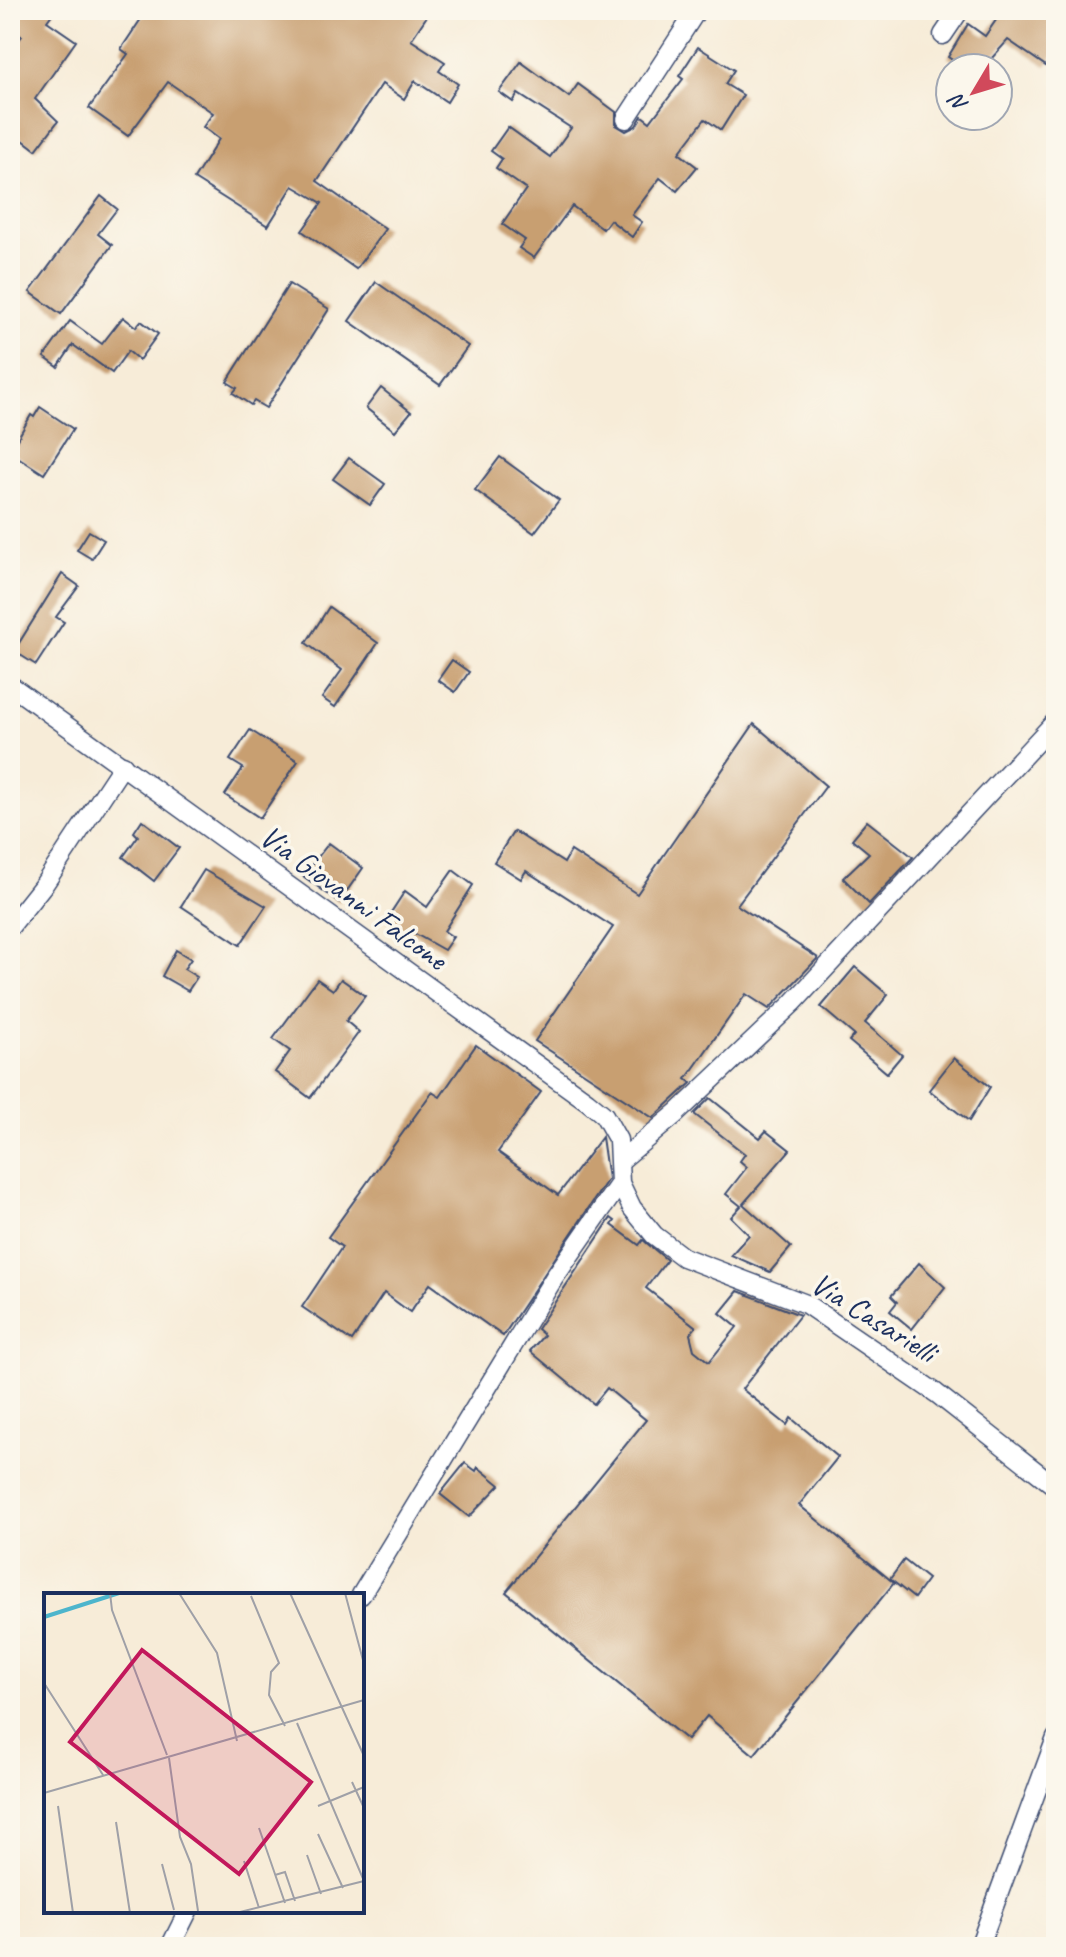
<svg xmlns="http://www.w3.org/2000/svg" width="1066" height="1957" font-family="Caveat,sans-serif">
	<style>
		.building { fill: #c89f71 }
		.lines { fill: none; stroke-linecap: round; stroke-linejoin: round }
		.minor-casing { stroke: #3c4b70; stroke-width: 21 }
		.minor { stroke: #fff; stroke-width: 18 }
		.labels { text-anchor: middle; stroke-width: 7; stroke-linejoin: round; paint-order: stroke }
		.street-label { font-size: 32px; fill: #1b2f5e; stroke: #fbf7ec }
		.inset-river { fill: none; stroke: #4db5cc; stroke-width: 4 }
		.inset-road { fill: none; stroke: #9fa0a7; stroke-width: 2 }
		.view { fill: #c2185b; fill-opacity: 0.15; stroke: #c2185b; stroke-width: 4 }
		.inset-edge { fill: none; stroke: #1b2f5e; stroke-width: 4 }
	</style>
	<rect width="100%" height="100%" fill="#fbf7ec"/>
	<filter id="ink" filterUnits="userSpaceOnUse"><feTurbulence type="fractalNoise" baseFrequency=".0125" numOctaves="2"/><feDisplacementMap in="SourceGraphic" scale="16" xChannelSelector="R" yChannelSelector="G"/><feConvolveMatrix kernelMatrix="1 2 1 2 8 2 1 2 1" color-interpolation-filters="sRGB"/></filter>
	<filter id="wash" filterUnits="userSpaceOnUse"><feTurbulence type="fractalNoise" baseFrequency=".006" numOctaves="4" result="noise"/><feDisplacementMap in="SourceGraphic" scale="32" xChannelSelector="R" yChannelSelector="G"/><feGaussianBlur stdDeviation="1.8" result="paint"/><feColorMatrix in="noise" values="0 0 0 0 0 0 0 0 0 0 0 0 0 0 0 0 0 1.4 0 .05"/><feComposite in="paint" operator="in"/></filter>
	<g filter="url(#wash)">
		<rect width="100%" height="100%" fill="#f7ecd8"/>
		<g id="blocks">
			<g class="building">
				<polygon points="19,10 55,10 47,21 76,41 35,99 58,121 36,150 10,130 10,52 22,36 10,28 10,24"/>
				<polygon points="147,10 431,10 411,40 445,62 439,71 458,84 447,102 415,81 404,99 382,84 317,181 385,229 356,269 302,231 322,203 293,186 268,226 194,179 219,139 203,127 213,113 168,82 128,136 89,108 128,54 121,49"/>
				<polygon points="1003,10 1056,10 1056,52 1046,66 1008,40 983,68 964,68 948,57 968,24 985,36"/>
				<polygon points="698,47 734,70 725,84 743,95 721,130 705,119 679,153 697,167 677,191 660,178 632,215 642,222 632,237 610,220 603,229 572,206 534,258 519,248 525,240 502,224 526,189 496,168 502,159 491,151 508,127 550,157 571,128 518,94 513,102 499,92 521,62 569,97 578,84 616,112 616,125 626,131 636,126 642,116 650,122 683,79 679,76"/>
				<polygon points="101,196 117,209 98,234 112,245 61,314 30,292"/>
				<polygon points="376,282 468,346 440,385 349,321"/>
				<polygon points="289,284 329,309 266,408 254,401 251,405 233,393 237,388 227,382"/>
				<polygon points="123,317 136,327 141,321 158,334 139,360 128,351 112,373 73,345 58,367 44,357 70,321 102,344"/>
				<polygon points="381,388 411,412 395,431 366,408"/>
				<polygon points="40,407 73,429 44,474 10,452 31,415 34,417"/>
				<polygon points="500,457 559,500 534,533 475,490"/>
				<polygon points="349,458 385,484 370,505 333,479"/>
				<polygon points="89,531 104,540 92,559 77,550"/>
				<polygon points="62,574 79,586 56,617 64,622 36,665 14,651"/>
				<polygon points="329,607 378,643 335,707 322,698 342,670 306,643"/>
				<polygon points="452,660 469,672 455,692 438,680"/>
				<polygon points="754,724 826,786 737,905 818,958 769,1009 746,994 686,1079 691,1083 653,1118 535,1041 613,927 526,871 521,879 494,862 514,831 564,863 571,851 637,894"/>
				<polygon points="250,730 298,761 260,818 225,795 243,768 230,760"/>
				<polygon points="142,820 179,848 154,881 123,857 138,836 134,832"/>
				<polygon points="867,821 913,857 869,904 843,878 869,853 852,839"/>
				<polygon points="329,843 363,868 339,902 303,876"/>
				<polygon points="204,870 266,906 240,945 181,906"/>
				<polygon points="453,870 473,885 444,931 453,937 444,950 410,931 404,939 390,929 393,924 386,920 405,891 427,907"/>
				<polygon points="176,950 191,959 184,969 197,977 188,991 162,976"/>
				<polygon points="855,967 888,995 865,1023 902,1055 887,1073 849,1041 854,1035 821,1007"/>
				<polygon points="317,979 333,990 341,979 365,996 346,1021 359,1032 310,1098 275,1072 290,1051 273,1039"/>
				<polygon points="476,1045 541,1092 498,1152 558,1195 602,1137 608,1179 503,1336 430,1284 410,1312 384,1293 352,1341 302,1307 342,1247 328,1237 432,1092 440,1097"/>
				<polygon points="954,1058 990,1087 969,1121 929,1090"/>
				<polygon points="710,1098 760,1138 766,1131 790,1150 743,1204 791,1247 770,1272 731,1255 749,1235 731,1217 741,1206 726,1194 747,1167 740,1161 745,1154 694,1114"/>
				<polygon points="611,1218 615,1221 612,1225 639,1245 643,1240 667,1260 646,1288 696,1327 690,1334 694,1350 709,1362 737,1327 720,1313 738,1291 800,1315 742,1389 787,1425 791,1418 838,1457 799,1505 894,1583 754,1755 707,1716 687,1740 506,1592 646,1420 607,1388 594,1404 530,1351 544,1335 537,1329"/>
				<polygon points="919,1263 945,1287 912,1329 890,1311 897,1302 891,1296"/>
				<polygon points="465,1463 476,1471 478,1467 500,1485 469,1517 440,1494"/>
				<polygon points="904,1560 928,1579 914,1598 890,1579"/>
			</g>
		</g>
	</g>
	<g filter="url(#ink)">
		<use href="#blocks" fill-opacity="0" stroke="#3c4b70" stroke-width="2"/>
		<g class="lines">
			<defs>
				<g id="minor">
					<polyline points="943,35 960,10"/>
					<polyline points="626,119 697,10"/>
					<polyline points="10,685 587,1101 604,1115 618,1140 620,1183 632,1208 654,1235 683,1257 806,1304 936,1393 1056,1487"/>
					<polyline points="10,927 45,883 123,765"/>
					<polyline points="620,1161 677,1113 793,1003 1056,721"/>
					<polyline points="361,1595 554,1278 620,1183"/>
					<polyline points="170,1947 188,1911"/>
					<polyline points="979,1947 1056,1738"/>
				</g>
			</defs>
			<use href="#minor" class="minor-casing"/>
			<use href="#minor" class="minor"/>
		</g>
	</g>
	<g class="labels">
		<g class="street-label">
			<text transform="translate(354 897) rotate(36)" y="11">Via Giovanni Falcone</text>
			<text transform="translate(874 1317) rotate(32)" y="11">Via Casarielli</text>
		</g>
	</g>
	<g transform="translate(44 1593)">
		<rect width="320" height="320" fill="#f7ecd8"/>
		<path class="inset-river" d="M0,24L75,0"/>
		<path class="inset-road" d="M66,0L68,17L123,162M135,0L173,60L193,148M246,0L320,163M301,0L320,71M207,3L235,70L227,79L225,102L241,133M0,90L59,182M253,130L320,288M125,165L136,244L147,271L154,318M308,189L320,215M0,200L320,107M14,213L29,320M274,213L320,194M72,229L86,320M215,235L241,310M274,241L299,295M263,262L277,301M200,268L215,315M118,271L130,317M231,282L241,279L251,308M90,320H186M192,320L320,288"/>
		<path class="view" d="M98,57L267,189L195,281L26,149Z"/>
		<rect width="320" height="320" class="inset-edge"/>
	</g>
	<rect width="1066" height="1957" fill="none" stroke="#fbf7ec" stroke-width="40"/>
	<g transform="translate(974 92) rotate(232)"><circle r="38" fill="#fbf7ec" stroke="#a1a7b3" stroke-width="2"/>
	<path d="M0-6L14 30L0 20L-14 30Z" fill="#d1495b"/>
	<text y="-12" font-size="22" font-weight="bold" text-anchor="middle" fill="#1b2f5e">N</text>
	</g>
</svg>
